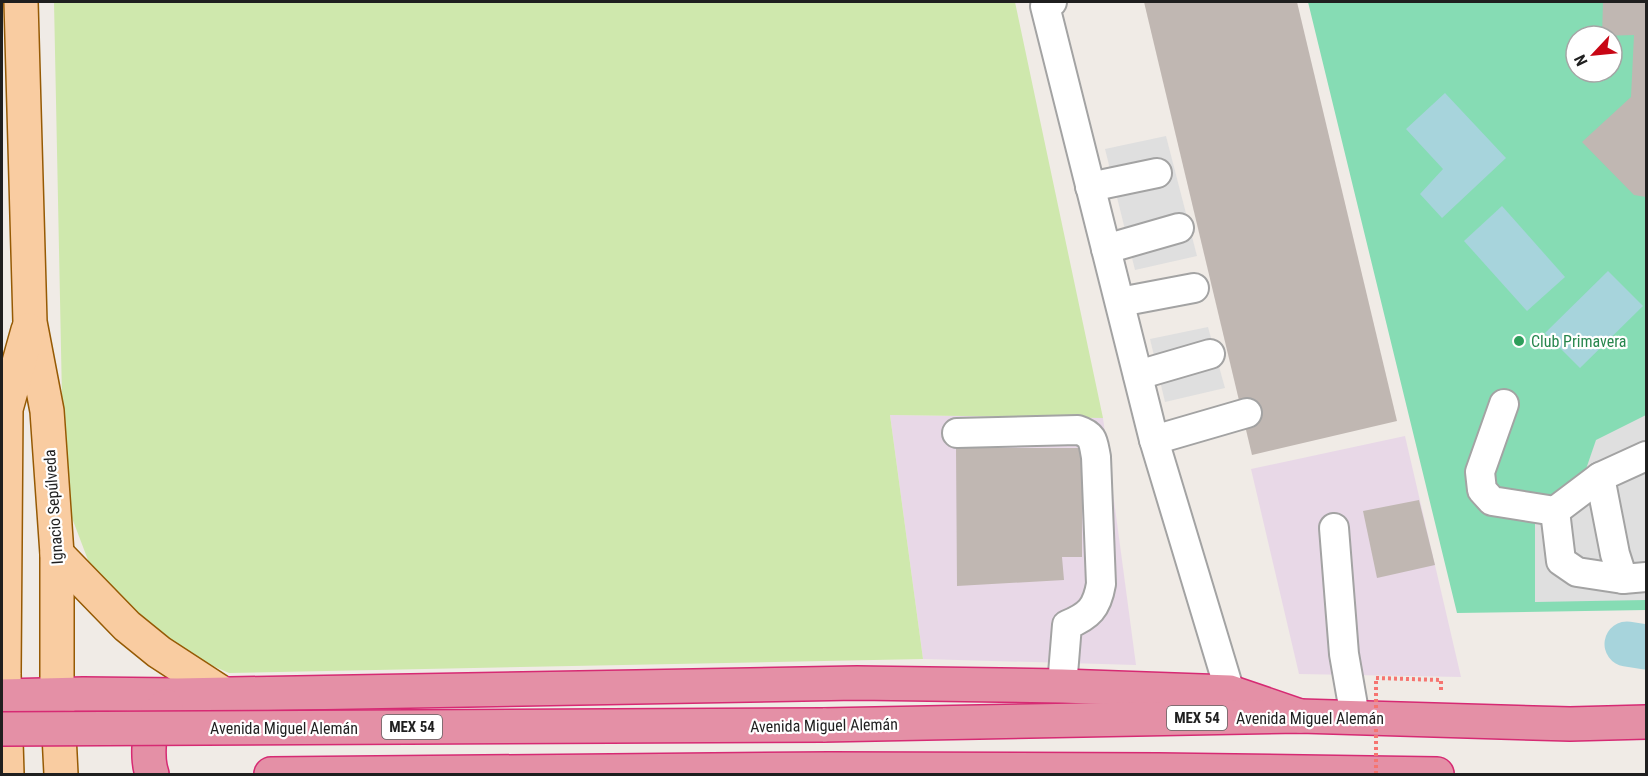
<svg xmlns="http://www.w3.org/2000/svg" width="1648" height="776" font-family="'Roboto Condensed',sans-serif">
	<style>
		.industrial { fill: #e8d8e7 }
		.grass { fill: #cfe8ad }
		.pitch { fill: #86dcb4; fill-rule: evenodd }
		.parking { fill: #dfdfdf }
		.water { fill: #a7d4dc }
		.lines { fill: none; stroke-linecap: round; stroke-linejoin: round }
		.river { stroke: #a7d4dc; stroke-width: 45 }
		.building { fill: #c0b7b2 }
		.minor-casing { stroke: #a3a3a3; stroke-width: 32 }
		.major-casing { stroke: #965a04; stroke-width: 36 }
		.highway-casing { stroke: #d62a73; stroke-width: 36 }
		.path { stroke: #f67470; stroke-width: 4; stroke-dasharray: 3 3; stroke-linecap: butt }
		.minor { stroke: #fff; stroke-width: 28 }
		.major { stroke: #f9cca1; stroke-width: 33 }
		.highway { stroke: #e490a6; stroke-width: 33 }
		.highway-bridge-casing { stroke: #d62a73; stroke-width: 36; stroke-linecap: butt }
		.path-bridge { stroke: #f67470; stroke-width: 4; stroke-dasharray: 3 3; stroke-linecap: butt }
		.highway-bridge { stroke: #e490a6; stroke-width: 33 }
		.leisure-dot { fill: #2e9e5b; stroke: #fff; stroke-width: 2 }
		.labels { text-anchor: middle; stroke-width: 4.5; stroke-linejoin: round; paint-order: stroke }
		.shield { fill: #fff; stroke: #626262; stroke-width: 1.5 }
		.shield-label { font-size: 15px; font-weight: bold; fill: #1f1f1f }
		.leisure-label { font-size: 16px; fill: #27864d; stroke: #fff; text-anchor: start }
		.street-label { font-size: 16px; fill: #1f1f1f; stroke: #fff }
	</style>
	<rect width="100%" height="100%" fill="#f0ebe6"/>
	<g class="industrial">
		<polygon points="890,415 1103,418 1136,665 923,659"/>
		<polygon points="1405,436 1461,677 1299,674 1251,469"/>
	</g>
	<polygon class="grass" points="54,2 1015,2 1103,418 890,415 923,659 229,673 154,640 96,581 64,497"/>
	<path class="pitch" d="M1308,2H1646V610L1457,613ZM1576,36H1612V72H1576Z"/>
	<g class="parking">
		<polygon points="1166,136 1197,256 1135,270 1105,149"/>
		<polygon points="1208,327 1225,388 1165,402 1150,339"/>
		<polygon points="1646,415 1646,600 1535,602 1535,513 1585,472 1596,440"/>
	</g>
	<g class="water">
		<polygon points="1445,93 1506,158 1442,218 1420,194 1443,169 1406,129"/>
		<polygon points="1502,206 1565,277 1527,311 1464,241"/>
		<polygon points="1608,271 1643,306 1580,368 1545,333"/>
	</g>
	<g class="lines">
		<polyline class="river" points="1627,644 1646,647"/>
	</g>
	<g class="building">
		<polygon points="1144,2 1297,2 1397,421 1252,455"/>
		<polygon points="1603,2 1646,2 1646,197 1634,195 1582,142 1631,97 1634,35 1602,36"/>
		<polygon points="956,448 1082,448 1082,557 1062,557 1064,580 957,586"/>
		<polygon points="1419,500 1435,565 1377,578 1363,511"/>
	</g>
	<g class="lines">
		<defs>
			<g id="minor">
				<polyline points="1052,2 1045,6 1154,440 1230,692"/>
				<polyline points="1090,187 1157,173"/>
				<polyline points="1106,249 1179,228"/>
				<polyline points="1120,302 1194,288"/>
				<polyline points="1138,375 1210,354"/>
				<polyline points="1504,404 1480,472 1482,490 1492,501 1555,511 1600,477"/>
				<path d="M957,433L1078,430C1094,435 1093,442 1096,457L1101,584C1097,608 1089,616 1067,625L1062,686"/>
				<polyline points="1154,440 1247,413"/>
				<polyline points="1646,456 1600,477 1615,554 1623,579 1646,577"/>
				<polyline points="1555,511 1561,561 1577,572 1623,579"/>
				<polyline points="1334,528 1344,654 1355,717"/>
			</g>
			<g id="major">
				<polyline points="21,2 30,322 47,411 57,554 57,694 61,774"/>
				<polyline points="57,554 127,626 159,652 222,693"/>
				<polyline points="7,774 4,674 6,409 28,330"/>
			</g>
			<g id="highway">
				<polyline points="2,696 83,694 178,695 857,683 1062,686 1230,692 1300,716"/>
				<polyline points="823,725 1300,716 1570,724 1646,722"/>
				<path d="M152,774C147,760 148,731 156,717C158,713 162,710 166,706"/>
				<polyline points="271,774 829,769 1159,770 1437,774"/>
			</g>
		</defs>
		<use href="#minor" class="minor-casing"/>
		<use href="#major" class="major-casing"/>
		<use href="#highway" class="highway-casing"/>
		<polyline class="path" points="1376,678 1441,680 1441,692"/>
		<use href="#minor" class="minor"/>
		<use href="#major" class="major"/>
		<use href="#highway" class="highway"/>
		<defs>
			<polyline id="highway-bridge" points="2,729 823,725"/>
		</defs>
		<use href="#highway-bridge" class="highway-bridge-casing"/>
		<polyline class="path-bridge" points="1376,774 1376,678"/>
		<use href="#highway-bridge" class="highway-bridge"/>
	</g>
	<circle class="leisure-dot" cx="1519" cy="341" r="6"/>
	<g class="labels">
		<g class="shield">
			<rect x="1167" y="706" width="60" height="24" rx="4.5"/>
			<rect x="382" y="715" width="60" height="24" rx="4.5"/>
		</g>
		<g class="shield-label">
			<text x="1197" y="723">MEX 54</text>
			<text x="412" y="732">MEX 54</text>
		</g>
		<g class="leisure-label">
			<text x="1531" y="347">Club Primavera</text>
		</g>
		<g class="street-label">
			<text transform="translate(53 507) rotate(-94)" y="6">Ignacio Sepúlveda</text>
			<text x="1310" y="724">Avenida Miguel Alemán</text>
			<text transform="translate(824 725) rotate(-1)" y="6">Avenida Miguel Alemán</text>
			<text x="284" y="734">Avenida Miguel Alemán</text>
		</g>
	</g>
	<rect width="1648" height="776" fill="none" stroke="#1f1f1f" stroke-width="6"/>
	<g transform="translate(1594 54) rotate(244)"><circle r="28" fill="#ffffff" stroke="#a5a5a5" stroke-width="1.5"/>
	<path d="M0-4.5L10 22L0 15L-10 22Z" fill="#c80615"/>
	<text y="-9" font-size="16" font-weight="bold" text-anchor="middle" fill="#1f1f1f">N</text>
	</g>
</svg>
